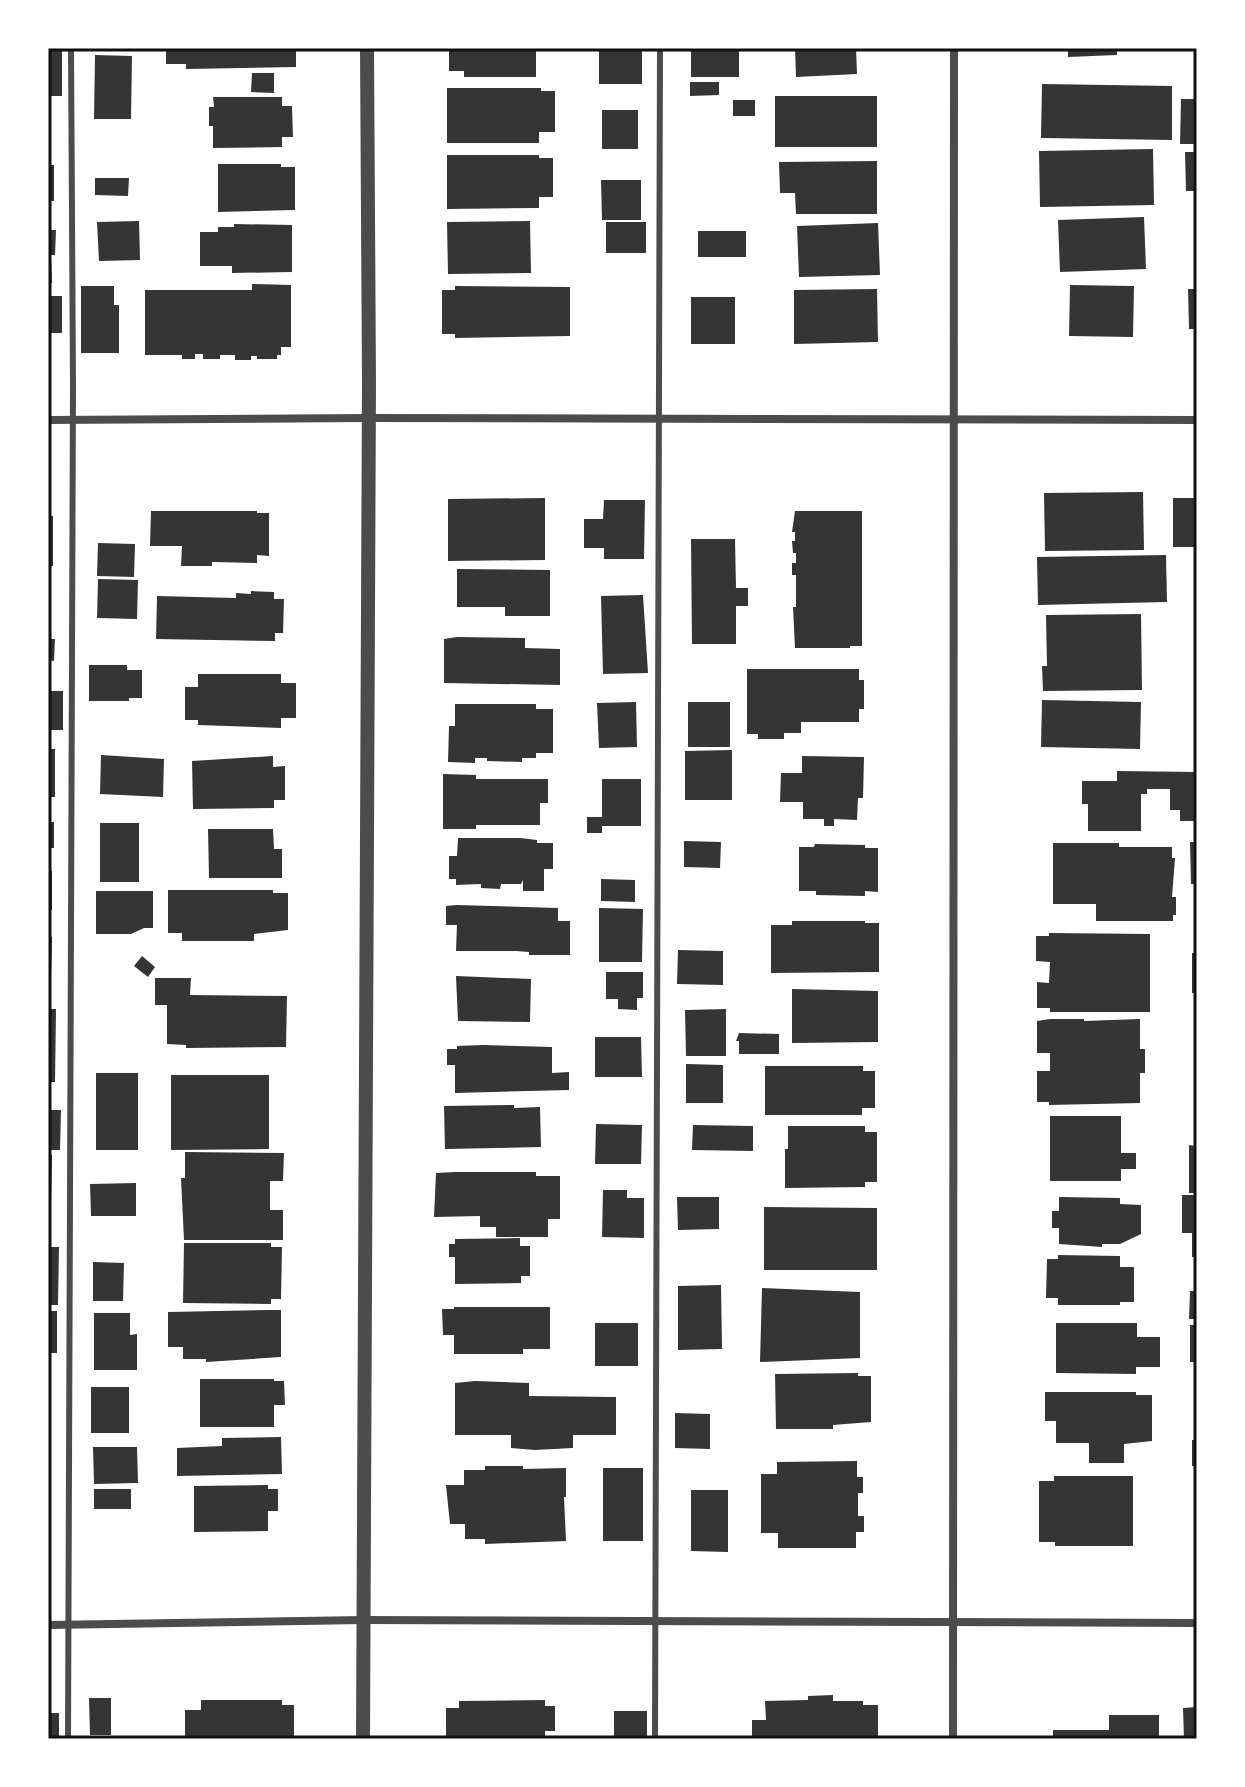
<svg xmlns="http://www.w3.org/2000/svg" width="1245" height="1787" font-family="'Open Sans',sans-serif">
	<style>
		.building { fill: #353535 }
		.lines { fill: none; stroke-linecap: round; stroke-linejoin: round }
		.service { stroke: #4c4c4c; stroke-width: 6 }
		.minor { stroke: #4c4c4c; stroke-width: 8 }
		.tertiary { stroke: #4c4c4c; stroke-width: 14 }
		.neatline { fill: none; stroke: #111; stroke-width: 3 }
	</style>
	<rect width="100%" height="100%" fill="#fff"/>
	<g class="building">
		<polygon points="166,48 296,48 296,67 186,69 186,64 166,64"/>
		<polygon points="449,48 536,48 536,77 464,77 464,71 449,71"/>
		<rect x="599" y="48" width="43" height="36"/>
		<rect x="691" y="48" width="48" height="29"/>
		<polygon points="795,48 856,48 857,74 796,77"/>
		<polygon points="1068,48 1117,48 1117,55 1068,57"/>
		<rect x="48" y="49" width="14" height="47"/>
		<polygon points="95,55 132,56 131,119 94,119"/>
		<polygon points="252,73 274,73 274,93 251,92"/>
		<polygon points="690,82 719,82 719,95 690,96"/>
		<polygon points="1042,84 1172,86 1172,140 1041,138"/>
		<polygon points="447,88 541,88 541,91 555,91 555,132 539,132 539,143 447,143"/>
		<rect x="775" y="96" width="102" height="51"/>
		<polygon points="213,97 282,97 282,106 292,106 293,137 282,137 282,147 213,148 213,126 209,126 209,107 214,107"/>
		<polygon points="1181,99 1197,99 1197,144 1180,144"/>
		<rect x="733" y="100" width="22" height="16"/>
		<rect x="602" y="110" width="36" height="39"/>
		<polygon points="1153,149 1154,205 1040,207 1039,151"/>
		<polygon points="1185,152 1197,152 1197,191 1186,191"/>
		<polygon points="447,155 539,155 539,158 553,158 553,197 539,197 539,208 447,209"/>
		<polygon points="877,161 877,214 796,214 795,193 780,193 779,162"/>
		<polygon points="218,164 281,164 281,167 295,167 295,210 218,212"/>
		<rect x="48" y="165" width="6" height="36"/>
		<polygon points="95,178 129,178 128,196 95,195"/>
		<polygon points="601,180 641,180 641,220 602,220"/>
		<polygon points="1144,217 1146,269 1060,272 1058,220"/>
		<polygon points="139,221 140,260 99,261 97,222"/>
		<polygon points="530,221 531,273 448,274 447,222"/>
		<rect x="606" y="222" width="40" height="31"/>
		<polygon points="878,223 880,275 799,277 797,226"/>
		<polygon points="234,224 292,225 292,272 232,273 232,266 200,266 200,232 218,232 218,227 234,227"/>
		<polygon points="48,230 56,230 55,255 48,255"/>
		<rect x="698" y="231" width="48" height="26"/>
		<polygon points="48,258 51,258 52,283 48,283"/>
		<polygon points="252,284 291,285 291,347 281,347 281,355 277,355 277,359 257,359 257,356 251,356 251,360 235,360 235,355 220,355 220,359 203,359 203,354 195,354 195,359 182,359 182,355 145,355 145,290 252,290"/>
		<polygon points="1070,285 1134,286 1133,337 1069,336"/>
		<polygon points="81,286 114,286 114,305 119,305 119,353 81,353"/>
		<polygon points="455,286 570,287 570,336 455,338 455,334 442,334 442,290 455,290"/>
		<polygon points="877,289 878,342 794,344 794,290"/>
		<polygon points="1188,289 1197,289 1197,329 1189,329"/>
		<rect x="48" y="296" width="14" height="37"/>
		<rect x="691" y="297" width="44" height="47"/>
		<polygon points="1143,492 1144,550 1045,551 1044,493"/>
		<polygon points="545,498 545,560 448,561 448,499"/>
		<rect x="1173" y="498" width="24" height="49"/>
		<polygon points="604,500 645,500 644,559 604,559 604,548 584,548 584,519 603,519"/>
		<polygon points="151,511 257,511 257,513 269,513 269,556 257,555 257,563 212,562 212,566 181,566 182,546 150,546"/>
		<polygon points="795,511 862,511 862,646 850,646 850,648 795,648 793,607 796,607 796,575 792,575 792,563 796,563 796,553 793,553 792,541 795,541 795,532 792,532"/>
		<rect x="48" y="516" width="5" height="50"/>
		<polygon points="691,539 735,539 736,588 748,588 748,606 736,606 736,644 692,644"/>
		<polygon points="98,543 135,544 134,577 97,576"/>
		<polygon points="1166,555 1167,602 1038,605 1037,557"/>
		<polygon points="457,569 550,570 550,616 505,616 505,607 457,607"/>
		<polygon points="98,579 138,580 137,619 97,618"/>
		<polygon points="251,591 274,592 274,599 284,599 283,633 275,633 275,641 156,639 157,596 236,598 236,593 251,594"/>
		<polygon points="643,595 648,673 603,674 601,596"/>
		<polygon points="1141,614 1142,690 1043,691 1042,666 1047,666 1046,615"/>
		<polygon points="457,637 525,638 525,648 560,649 560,685 444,683 444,639"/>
		<polygon points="48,639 55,639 54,661 48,660"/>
		<polygon points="89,665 127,665 127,670 142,670 142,698 129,698 129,701 89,701"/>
		<polygon points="747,669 859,669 859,680 864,680 864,709 859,709 859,722 801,722 801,733 784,733 784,739 758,739 758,734 747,734"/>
		<polygon points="198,674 281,674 281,683 296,683 296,718 281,718 281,728 198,725 198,720 185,720 185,687 198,687"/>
		<rect x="48" y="691" width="15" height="39"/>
		<polygon points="1042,700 1141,702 1140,749 1041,747"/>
		<polygon points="636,702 637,747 599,748 597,703"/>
		<rect x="688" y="702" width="42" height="45"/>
		<polygon points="455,704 536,704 536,709 553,709 553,753 536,753 536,758 522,758 522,762 487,761 487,758 475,758 475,763 448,762 449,726 455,726"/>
		<rect x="48" y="749" width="7" height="48"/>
		<polygon points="732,750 732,800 685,800 685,751"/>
		<polygon points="101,755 164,759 163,797 100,794"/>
		<polygon points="273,756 273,767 285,766 285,800 274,800 274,808 193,809 192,761"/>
		<polygon points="802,756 864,757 863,798 858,798 857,820 834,819 834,826 824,826 824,819 803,819 803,802 780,802 781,773 802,773"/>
		<polygon points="1117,771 1197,772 1197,821 1180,821 1180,810 1170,810 1170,789 1147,789 1147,794 1141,794 1141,831 1088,831 1088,804 1082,804 1082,781 1117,781"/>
		<polygon points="443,774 476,775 476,779 548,779 548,803 540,803 540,825 476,825 476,829 443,829"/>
		<polygon points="602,779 641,779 641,826 602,826 602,833 587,833 587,817 602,817"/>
		<rect x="48" y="822" width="6" height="26"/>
		<rect x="100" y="823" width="39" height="59"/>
		<polygon points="208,829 273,829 274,849 282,849 282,878 209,878"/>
		<polygon points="458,838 520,838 537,840 537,843 553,843 553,869 544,869 544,891 523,891 523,880 521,884 501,884 500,889 481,888 481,884 456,885 456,879 449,879 449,856 457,856"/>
		<polygon points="684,841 721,842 720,868 684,867"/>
		<polygon points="1190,842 1197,842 1197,884 1191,884"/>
		<polygon points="1053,843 1119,843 1119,847 1172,847 1172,858 1175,858 1172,897 1176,897 1176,915 1173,915 1173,921 1096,921 1096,904 1053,904"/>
		<polygon points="815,844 865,845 865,848 878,848 878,892 865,891 865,896 816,895 816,891 799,891 799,847 814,847"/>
		<rect x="48" y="871" width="4" height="39"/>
		<polygon points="601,879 635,880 635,902 601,901"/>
		<polygon points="168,890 273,890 273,893 288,893 288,930 254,934 254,941 182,941 182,933 168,933"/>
		<polygon points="96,891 153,891 153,928 144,928 131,934 96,934"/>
		<polygon points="457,905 558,908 558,921 570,921 570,955 529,955 529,952 516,951 456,951 457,925 446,925 446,906"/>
		<polygon points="599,908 643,909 642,962 599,962"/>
		<polygon points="792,921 865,921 865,923 879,923 879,972 771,973 771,925 792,925"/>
		<polygon points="1049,933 1150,934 1150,1012 1050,1012 1050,1008 1037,1008 1037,982 1049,983 1050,962 1036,961 1036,936 1049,936"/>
		<polygon points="48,937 52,937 51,976 48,976"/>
		<polygon points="678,950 723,951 723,985 677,984"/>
		<rect x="1192" y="953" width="5" height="40"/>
		<polygon points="142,956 155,967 148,977 134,966"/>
		<polygon points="606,972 643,972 643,998 637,998 637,1010 618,1009 618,999 606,999"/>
		<polygon points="456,976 531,979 530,1022 458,1021"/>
		<polygon points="155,978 191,978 190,995 287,996 286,1047 186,1048 186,1045 167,1044 167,1005 155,1005"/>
		<polygon points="792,989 878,991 878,1042 792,1043"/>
		<polygon points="48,1009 56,1009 55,1082 48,1082"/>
		<polygon points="726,1009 726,1056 686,1056 685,1010"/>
		<polygon points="1050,1019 1084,1019 1084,1021 1140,1019 1140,1049 1145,1049 1145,1073 1140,1073 1140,1103 1049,1105 1049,1102 1037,1102 1037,1071 1050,1071 1050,1053 1037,1053 1037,1021"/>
		<polygon points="739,1033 779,1034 779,1054 739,1054 739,1041 736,1041"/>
		<polygon points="595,1037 641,1037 642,1077 595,1077"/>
		<polygon points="483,1045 552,1047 552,1073 569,1072 569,1090 455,1093 455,1065 447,1065 447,1049 457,1049 457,1046"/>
		<polygon points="686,1064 723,1065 723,1103 686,1103"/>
		<polygon points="765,1066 863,1066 863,1071 875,1071 875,1108 862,1108 862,1115 765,1115"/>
		<rect x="96" y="1073" width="42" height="77"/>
		<polygon points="171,1075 269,1075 269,1149 171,1150"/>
		<polygon points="514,1105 514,1108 540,1107 541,1147 445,1149 444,1106"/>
		<polygon points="48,1110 61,1110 60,1150 48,1150"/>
		<polygon points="1050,1116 1121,1116 1121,1153 1136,1153 1136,1169 1121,1169 1121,1181 1050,1181"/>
		<polygon points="596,1124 642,1125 641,1164 595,1164"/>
		<polygon points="693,1125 753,1126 753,1151 692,1150"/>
		<polygon points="788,1126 865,1126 865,1132 877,1132 877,1182 865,1182 865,1187 785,1188 785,1149 788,1149"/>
		<polygon points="1189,1145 1197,1146 1197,1193 1189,1193"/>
		<polygon points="185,1152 284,1153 283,1181 270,1181 270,1210 283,1210 283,1240 184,1240 181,1178 185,1178"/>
		<polygon points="48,1154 52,1155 51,1203 48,1203"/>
		<polygon points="455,1172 536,1172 536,1176 560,1176 560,1219 548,1219 548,1237 496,1237 496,1227 480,1227 480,1216 434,1217 436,1173"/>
		<polygon points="136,1183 136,1216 91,1216 90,1184"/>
		<polygon points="603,1190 627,1190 627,1198 644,1198 644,1238 602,1237"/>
		<polygon points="1182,1195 1197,1195 1197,1257 1192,1257 1192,1233 1182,1233"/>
		<polygon points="677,1197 719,1197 719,1229 678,1230"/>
		<polygon points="1059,1197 1120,1198 1120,1204 1141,1205 1141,1234 1120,1244 1102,1244 1102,1247 1059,1244 1059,1228 1052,1228 1052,1211 1059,1211"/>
		<polygon points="764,1207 877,1208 877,1270 764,1270"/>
		<polygon points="520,1238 520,1246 530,1246 530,1276 521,1276 521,1283 455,1284 455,1257 449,1257 449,1244 455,1244 455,1239"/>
		<polygon points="184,1243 271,1243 271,1247 282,1247 281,1299 271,1299 271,1304 183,1303"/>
		<polygon points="48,1247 59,1247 58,1305 48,1305"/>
		<polygon points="1058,1255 1120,1256 1120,1267 1134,1267 1134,1302 1120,1302 1120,1305 1058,1305 1058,1298 1046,1298 1047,1259 1058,1259"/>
		<polygon points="93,1262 124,1263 123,1301 93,1301"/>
		<polygon points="721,1285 722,1349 678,1350 678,1286"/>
		<polygon points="762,1288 860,1292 860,1358 760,1362"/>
		<polygon points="1190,1291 1197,1291 1197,1319 1189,1319"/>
		<polygon points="454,1307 550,1307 550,1349 523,1349 523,1354 454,1354 454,1335 443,1335 442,1309 454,1309"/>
		<polygon points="270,1310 281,1310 281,1357 206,1362 206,1359 183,1359 183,1347 168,1347 168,1312"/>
		<rect x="48" y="1311" width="9" height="42"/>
		<polygon points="94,1313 130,1313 130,1335 137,1334 137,1370 94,1370"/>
		<rect x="595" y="1323" width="43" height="43"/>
		<polygon points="1056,1323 1137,1323 1137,1337 1160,1337 1160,1367 1136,1367 1136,1374 1056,1373"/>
		<rect x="1190" y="1325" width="7" height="37"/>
		<polygon points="858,1373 858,1376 871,1376 871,1422 833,1425 833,1429 776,1429 775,1374"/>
		<polygon points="200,1379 274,1379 274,1381 284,1381 285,1405 274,1405 274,1427 200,1427"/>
		<polygon points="475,1381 529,1383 529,1396 616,1397 616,1435 573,1435 573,1448 535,1450 511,1448 511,1435 455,1435 455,1383"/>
		<rect x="91" y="1387" width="38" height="46"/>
		<polygon points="1045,1392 1136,1392 1136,1395 1152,1395 1152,1441 1124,1444 1124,1463 1089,1463 1089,1443 1056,1443 1056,1421 1045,1421"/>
		<polygon points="675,1413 710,1414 710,1449 675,1448"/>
		<polygon points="281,1437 282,1474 177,1476 177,1448 222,1446 222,1438"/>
		<rect x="1192" y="1440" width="5" height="26"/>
		<polygon points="93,1447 137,1447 138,1483 94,1484"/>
		<polygon points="857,1461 857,1477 863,1477 863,1493 858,1493 858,1516 864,1516 864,1532 856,1532 856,1548 778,1548 778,1533 761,1533 761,1474 777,1474 777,1462"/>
		<polygon points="485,1466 523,1466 523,1469 566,1468 566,1497 564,1497 566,1541 485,1544 485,1539 465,1539 465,1524 450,1524 446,1485 464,1485 464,1470 485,1470"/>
		<rect x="603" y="1468" width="40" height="73"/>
		<polygon points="1054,1476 1133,1476 1133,1546 1055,1546 1055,1542 1039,1542 1039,1481 1054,1481"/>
		<polygon points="268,1485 268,1489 278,1489 278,1511 268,1511 268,1531 194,1532 194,1486"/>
		<rect x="94" y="1489" width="37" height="20"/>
		<polygon points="691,1490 728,1490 728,1552 691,1551"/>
		<polygon points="833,1695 833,1701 863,1701 863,1705 878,1705 878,1739 752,1739 752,1720 766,1720 765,1701 808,1700 808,1696"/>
		<polygon points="89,1698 111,1698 111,1735 90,1735"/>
		<polygon points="201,1700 282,1700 282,1705 294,1705 294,1739 185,1739 185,1710 201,1710"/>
		<polygon points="545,1700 545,1706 555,1706 555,1731 545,1731 545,1739 446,1739 446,1708 459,1708 459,1701"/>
		<polygon points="1197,1707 1197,1739 1184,1739 1183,1708"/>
		<rect x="614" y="1711" width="33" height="28"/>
		<rect x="48" y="1713" width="11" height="26"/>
		<polygon points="1109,1715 1159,1715 1159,1739 1053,1739 1053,1730 1109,1730"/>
	</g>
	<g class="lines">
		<g class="service">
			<polyline points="68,1739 73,385 71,48"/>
			<polyline points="655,1739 660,48"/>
		</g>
		<g class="minor">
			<polyline points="48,420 368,418 1197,420"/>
			<polyline points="48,1625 363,1620 1197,1623"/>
			<polyline points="953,1739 954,48"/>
		</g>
		<polyline class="tertiary" points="363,1739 369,383 367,48"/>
	</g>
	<rect width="1245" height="1787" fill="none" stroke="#ffffff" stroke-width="100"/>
	<rect x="50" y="50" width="1145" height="1687" class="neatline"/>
</svg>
